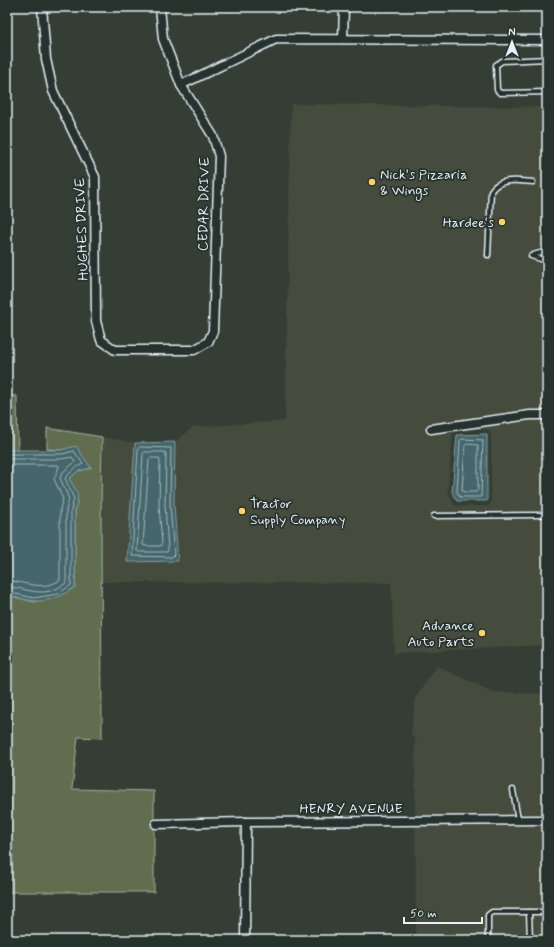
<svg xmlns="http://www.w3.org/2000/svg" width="554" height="947" font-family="Mynerve,sans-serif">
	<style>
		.built { fill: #444b3e; fill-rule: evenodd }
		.green { fill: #616e4f; stroke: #a4b0a4 }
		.water { fill: #44666b; stroke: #869ea3 }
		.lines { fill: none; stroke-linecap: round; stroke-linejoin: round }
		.shore { stroke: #a6b9c0; stroke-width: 1 }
		.service-casing { stroke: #e8f1f8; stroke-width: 7 }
		.minor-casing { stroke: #e8f1f8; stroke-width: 11 }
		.service { stroke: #26332d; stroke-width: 4 }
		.minor { stroke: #26332d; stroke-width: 8 }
		.poi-dot { fill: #ffd166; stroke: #26332d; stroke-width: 1.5 }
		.labels { text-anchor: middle; stroke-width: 3.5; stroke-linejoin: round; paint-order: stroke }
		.poi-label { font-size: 14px; fill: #e8f1f8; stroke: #26332d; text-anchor: start }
		.street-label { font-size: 14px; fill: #e8f1f8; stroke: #26332d }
	</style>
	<rect width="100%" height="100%" fill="#343e35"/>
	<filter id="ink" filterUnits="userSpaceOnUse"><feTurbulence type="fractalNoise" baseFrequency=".025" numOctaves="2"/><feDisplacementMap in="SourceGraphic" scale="8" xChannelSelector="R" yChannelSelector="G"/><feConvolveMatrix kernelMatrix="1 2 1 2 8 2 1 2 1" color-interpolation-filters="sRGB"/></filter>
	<g filter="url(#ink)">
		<g class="built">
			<path d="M291,104L547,107V645L394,653L391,583L102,582L100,528L102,437L135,443L127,561H178L174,505L175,442L193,427L285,421ZM487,429L491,433V504L488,506H455L448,492L453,432L455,430Z"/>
			<polygon points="437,666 493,692 547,694 547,940 416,940 415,737 411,737 415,698"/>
		</g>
		<g class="green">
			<polygon points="7,395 17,396 18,450 7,450"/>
			<path d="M47,428L102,437C100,538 102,638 102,738L78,737L72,789L154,791V892H7V595L34,602L75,587V510C79,497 76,490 69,479L78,471L91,468L76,447L61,450L47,449Z"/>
		</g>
		<g class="water">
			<polygon points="487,434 487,501 457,501 452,492 457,435"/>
			<polygon points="175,442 174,505 178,561 127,562 135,443"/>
			<path d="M76,446L91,468L78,471L69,479C77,491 80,496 75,510V587C49,605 36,603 7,595V450H61Z"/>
		</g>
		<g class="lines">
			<g class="shore">
				<polygon points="462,439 483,440 481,497 460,497 457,492 460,441"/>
				<polygon points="467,444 478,445 478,490 476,492 464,492 462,490 465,446"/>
				<polygon points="140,447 171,448 170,505 174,555 172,557 132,556 138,449"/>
				<polygon points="145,452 164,452 166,453 165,505 168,550 167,552 139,552 137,551 143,454"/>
				<polyline points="7,454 62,454 74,451 83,464 75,468 65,478 74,499 71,510 71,585 58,594 34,598 7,592"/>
				<polygon points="150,458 158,458 160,460 159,506 162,544 160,546 145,546 143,545 149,460"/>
				<path d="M7,459H61L72,457L75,462L63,472L60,478L69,499L66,510V583C43,600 30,588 7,587"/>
				<path d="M7,465H58L59,467L54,479L63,499L60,509V580C42,592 25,581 7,581"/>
			</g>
			<defs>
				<g id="service">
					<polyline points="547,59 502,61 496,65 497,90 500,93 547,92"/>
					<path d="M488,255L491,191C500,177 518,181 533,182"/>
					<polyline points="533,255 547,251"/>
					<polyline points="531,256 547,261"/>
					<polyline points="434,516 542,515"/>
					<polyline points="513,790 518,820"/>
					<polyline points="488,940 488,915 492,912 529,912"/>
					<polyline points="530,940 529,912 547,912"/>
				</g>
				<g id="minor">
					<polyline points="42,7 46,59 53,91 95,177 96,321 101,340 115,350 194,350 208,342 213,331 219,156 213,136 181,85 163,39 160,7"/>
					<polyline points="343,39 344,7"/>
					<polyline points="181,85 276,39 547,40"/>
					<polyline points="431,429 530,415 547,415"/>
					<polyline points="156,824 246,822 547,820"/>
					<polyline points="245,940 246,822"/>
				</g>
			</defs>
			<use href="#service" class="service-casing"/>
			<use href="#minor" class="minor-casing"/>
			<use href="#service" class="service"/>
			<use href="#minor" class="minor"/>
		</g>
	</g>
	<g class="poi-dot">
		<circle cx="372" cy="182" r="4"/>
		<circle cx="502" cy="222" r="4"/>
		<circle cx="242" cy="511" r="4"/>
		<circle cx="482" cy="633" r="4"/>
	</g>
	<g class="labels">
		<g class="poi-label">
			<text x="380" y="179">Nick's Pizzaria<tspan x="380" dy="16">&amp; Wings</tspan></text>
			<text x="494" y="227" text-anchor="end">Hardee's</text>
			<text x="250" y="508">Tractor<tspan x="250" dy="16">Supply Company</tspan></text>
			<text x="474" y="630" text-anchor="end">Advance<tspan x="474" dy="16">Auto Parts</tspan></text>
		</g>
		<g class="street-label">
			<text transform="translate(203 204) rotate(-89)" y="5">CEDAR DRIVE</text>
			<text transform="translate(81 229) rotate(-92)" y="5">HUGHES DRIVE</text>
			<text x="351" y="813">HENRY AVENUE</text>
		</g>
	</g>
	<rect width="554" height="947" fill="none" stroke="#26332d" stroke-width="24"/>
	<rect x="12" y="12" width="530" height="923" fill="none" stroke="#e8f1f8" stroke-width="1.5" filter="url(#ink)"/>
	<g transform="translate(512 42)" stroke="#26332d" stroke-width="3" paint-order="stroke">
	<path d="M0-3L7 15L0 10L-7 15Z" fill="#e8f1f8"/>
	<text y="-6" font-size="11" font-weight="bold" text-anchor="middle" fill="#e8f1f8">N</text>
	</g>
	<path d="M404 917v6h78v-6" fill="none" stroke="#e8f1f8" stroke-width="2"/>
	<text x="410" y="917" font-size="12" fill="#e8f1f8" stroke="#26332d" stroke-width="3" paint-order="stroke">50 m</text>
</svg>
